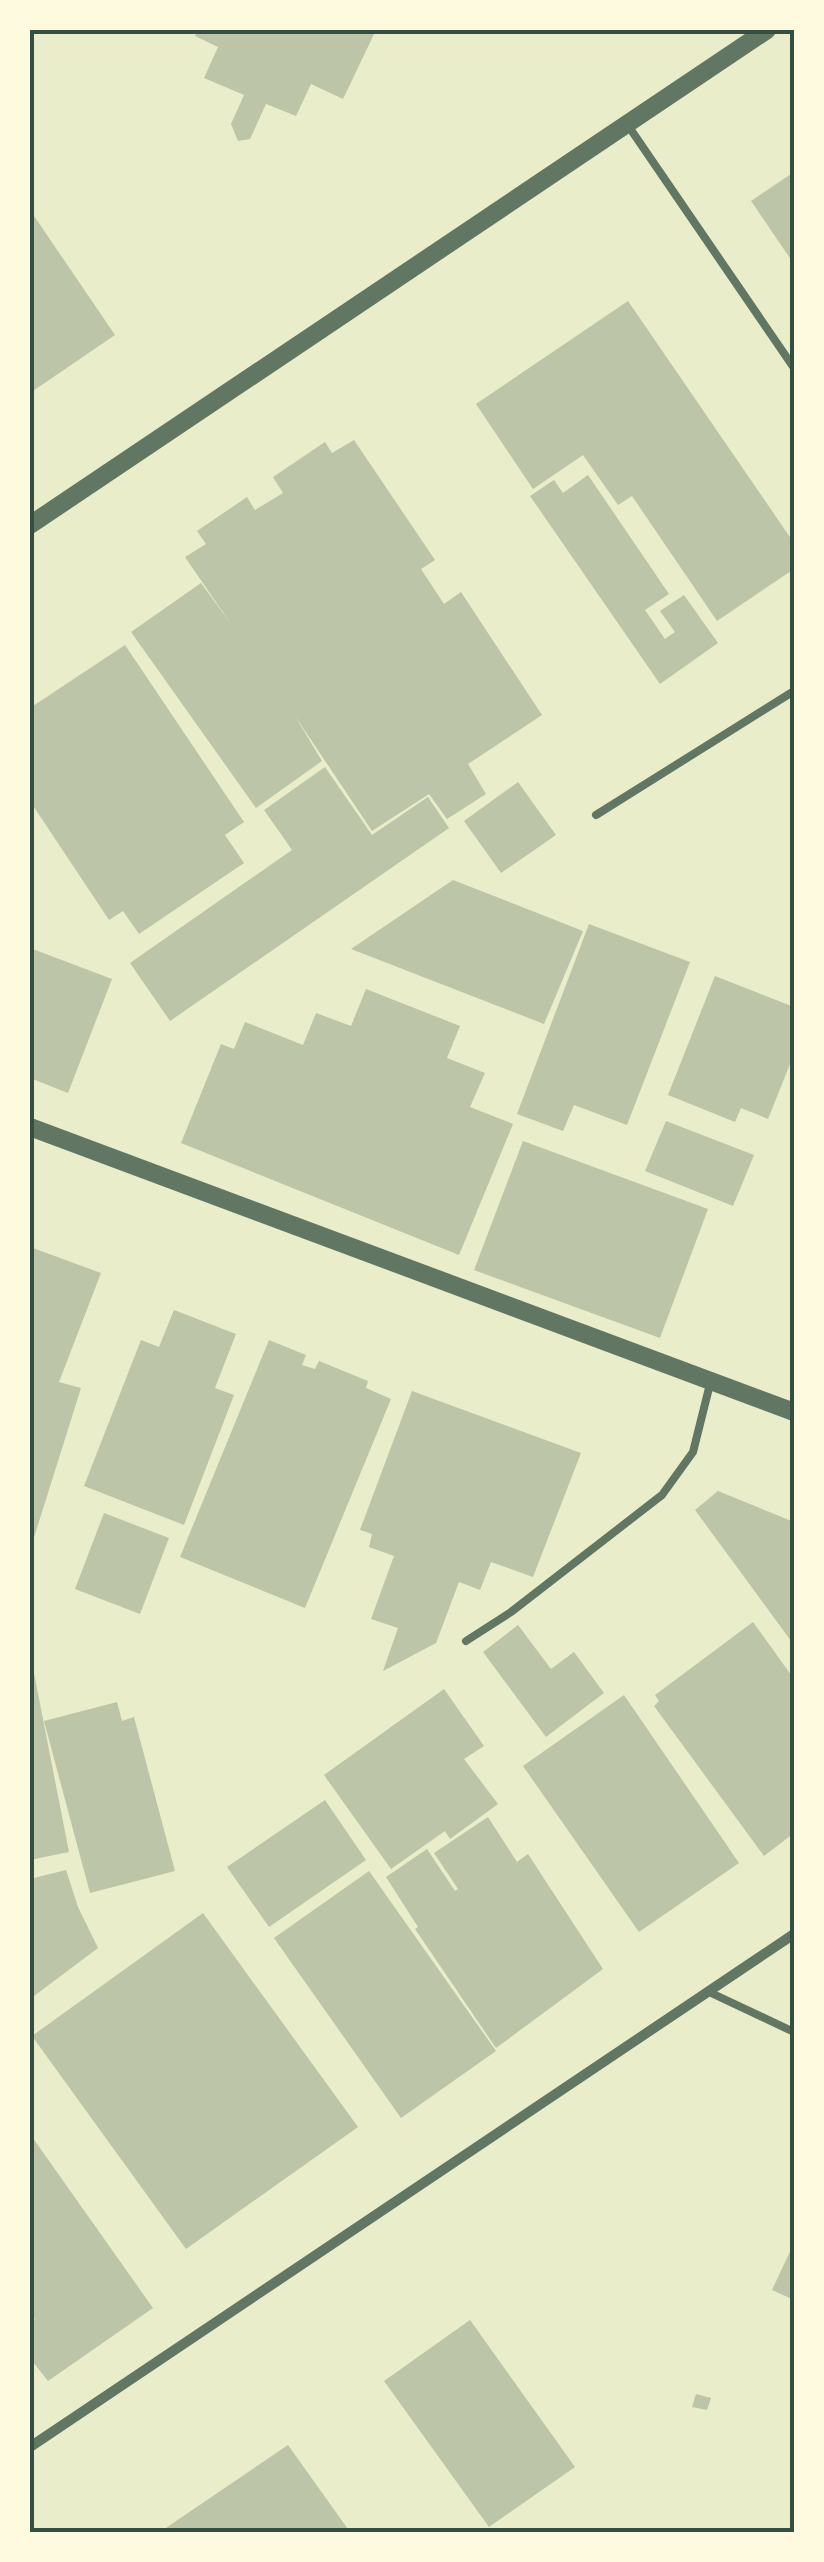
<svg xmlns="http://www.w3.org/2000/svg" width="824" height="2562" font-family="'DejaVu Sans',sans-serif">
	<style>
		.building { fill: #bcc5a7 }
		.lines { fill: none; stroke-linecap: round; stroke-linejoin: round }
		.service { stroke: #617663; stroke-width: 8 }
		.minor { stroke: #617663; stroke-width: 10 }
		.tertiary { stroke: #617663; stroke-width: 18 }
		.neatline { fill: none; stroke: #344e41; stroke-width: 4 }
	</style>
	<rect width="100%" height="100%" fill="#e9edc9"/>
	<g class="building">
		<polygon points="198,30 376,30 343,99 311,84 296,116 266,104 250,139 238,141 231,124 244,95 204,78 218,47 195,36"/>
		<polygon points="794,172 794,264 751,201"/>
		<polygon points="30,210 115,335 30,393"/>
		<polygon points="628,301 794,543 794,569 717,621 632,496 618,505 583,455 533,489 476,404"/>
		<polygon points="354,440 435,560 421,569 444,604 461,592 542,715 468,764 486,794 447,819 429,794 372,831 295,716 322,761 256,808 131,632 201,583 231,624 185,557 206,544 197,531 247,497 255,510 283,493 273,477 325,442 332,453"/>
		<polygon points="588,475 669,594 645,610 665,639 675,632 660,611 684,595 718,643 660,684 530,496 554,480 563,493"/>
		<polygon points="125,645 244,822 225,835 244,863 139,934 123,911 109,920 30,801 30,708"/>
		<polygon points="325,767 372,835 428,797 449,828 170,1021 130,963 292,850 264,810"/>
		<polygon points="518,782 556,835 501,873 464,821"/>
		<polygon points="453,880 583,931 544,1024 351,949"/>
		<polygon points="589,924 690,962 627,1125 574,1105 563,1131 517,1114"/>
		<polygon points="30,948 112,979 68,1093 30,1078"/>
		<polygon points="715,976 794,1007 794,1054 768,1119 741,1108 735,1122 668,1095"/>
		<polygon points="366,989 460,1026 447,1058 485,1073 470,1107 513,1124 459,1255 181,1143 221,1044 234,1049 245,1022 303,1045 316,1013 351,1026"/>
		<polygon points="666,1121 754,1155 733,1206 645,1171"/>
		<polygon points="523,1141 708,1209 660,1338 474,1270"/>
		<polygon points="30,1247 101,1273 59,1382 81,1388 31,1547"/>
		<polygon points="174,1310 236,1334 215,1388 234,1395 184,1525 84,1486 141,1340 159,1347"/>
		<polygon points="269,1340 306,1355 302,1365 315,1369 319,1361 368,1381 366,1388 391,1399 305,1608 180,1557"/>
		<polygon points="412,1391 581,1453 533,1577 491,1562 480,1590 459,1582 436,1643 383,1671 398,1628 371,1619 394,1556 369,1547 372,1534 360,1530"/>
		<polygon points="718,1491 794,1522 794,1645 695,1510"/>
		<polygon points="104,1513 169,1538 140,1614 75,1589"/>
		<polygon points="753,1622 794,1679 794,1833 764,1856 654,1706 659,1701 655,1695"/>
		<polygon points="518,1625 551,1669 574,1652 604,1693 546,1737 483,1652"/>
		<polygon points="34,1673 69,1852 30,1860 30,1674"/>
		<polygon points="444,1689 484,1746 464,1759 498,1804 450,1839 445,1831 391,1869 324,1775"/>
		<polygon points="624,1695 739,1863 639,1932 523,1766"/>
		<polygon points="117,1702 122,1721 134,1717 175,1871 90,1893 44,1721"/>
		<polygon points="325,1800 366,1860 269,1927 227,1867"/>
		<polygon points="488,1817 517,1862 528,1854 603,1969 496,2048 415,1929 418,1927 386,1877 427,1849 455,1891 458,1889 434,1853"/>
		<polygon points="66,1870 78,1907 98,1948 30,1999 30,1898 33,1896 30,1879"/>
		<polygon points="369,1871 496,2051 401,2118 274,1938"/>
		<polygon points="203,1913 358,2127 186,2249 32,2036"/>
		<polygon points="30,2134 153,2308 48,2381 33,2362 30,2364 30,2323 35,2319 30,2312"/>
		<polygon points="794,2243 794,2300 772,2290"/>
		<polygon points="470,2320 575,2467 489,2527 384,2381"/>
		<polygon points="696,2394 711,2398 707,2410 692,2407"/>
		<polygon points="288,2445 350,2532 160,2532"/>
	</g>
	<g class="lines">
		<g class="service">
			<polyline points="627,124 794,368"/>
			<polyline points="596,815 794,691"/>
			<polyline points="466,1641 511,1612 662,1495 693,1452 711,1380"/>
			<polyline points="709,1992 794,2032"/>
		</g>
		<polyline class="minor" points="30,2447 794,1934"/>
		<g class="tertiary">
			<polyline points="30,525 767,30"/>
			<polyline points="30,1127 794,1412"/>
		</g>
	</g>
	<rect width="824" height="2562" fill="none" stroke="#fefae0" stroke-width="65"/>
	<rect x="32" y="32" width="760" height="2498" class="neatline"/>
</svg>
